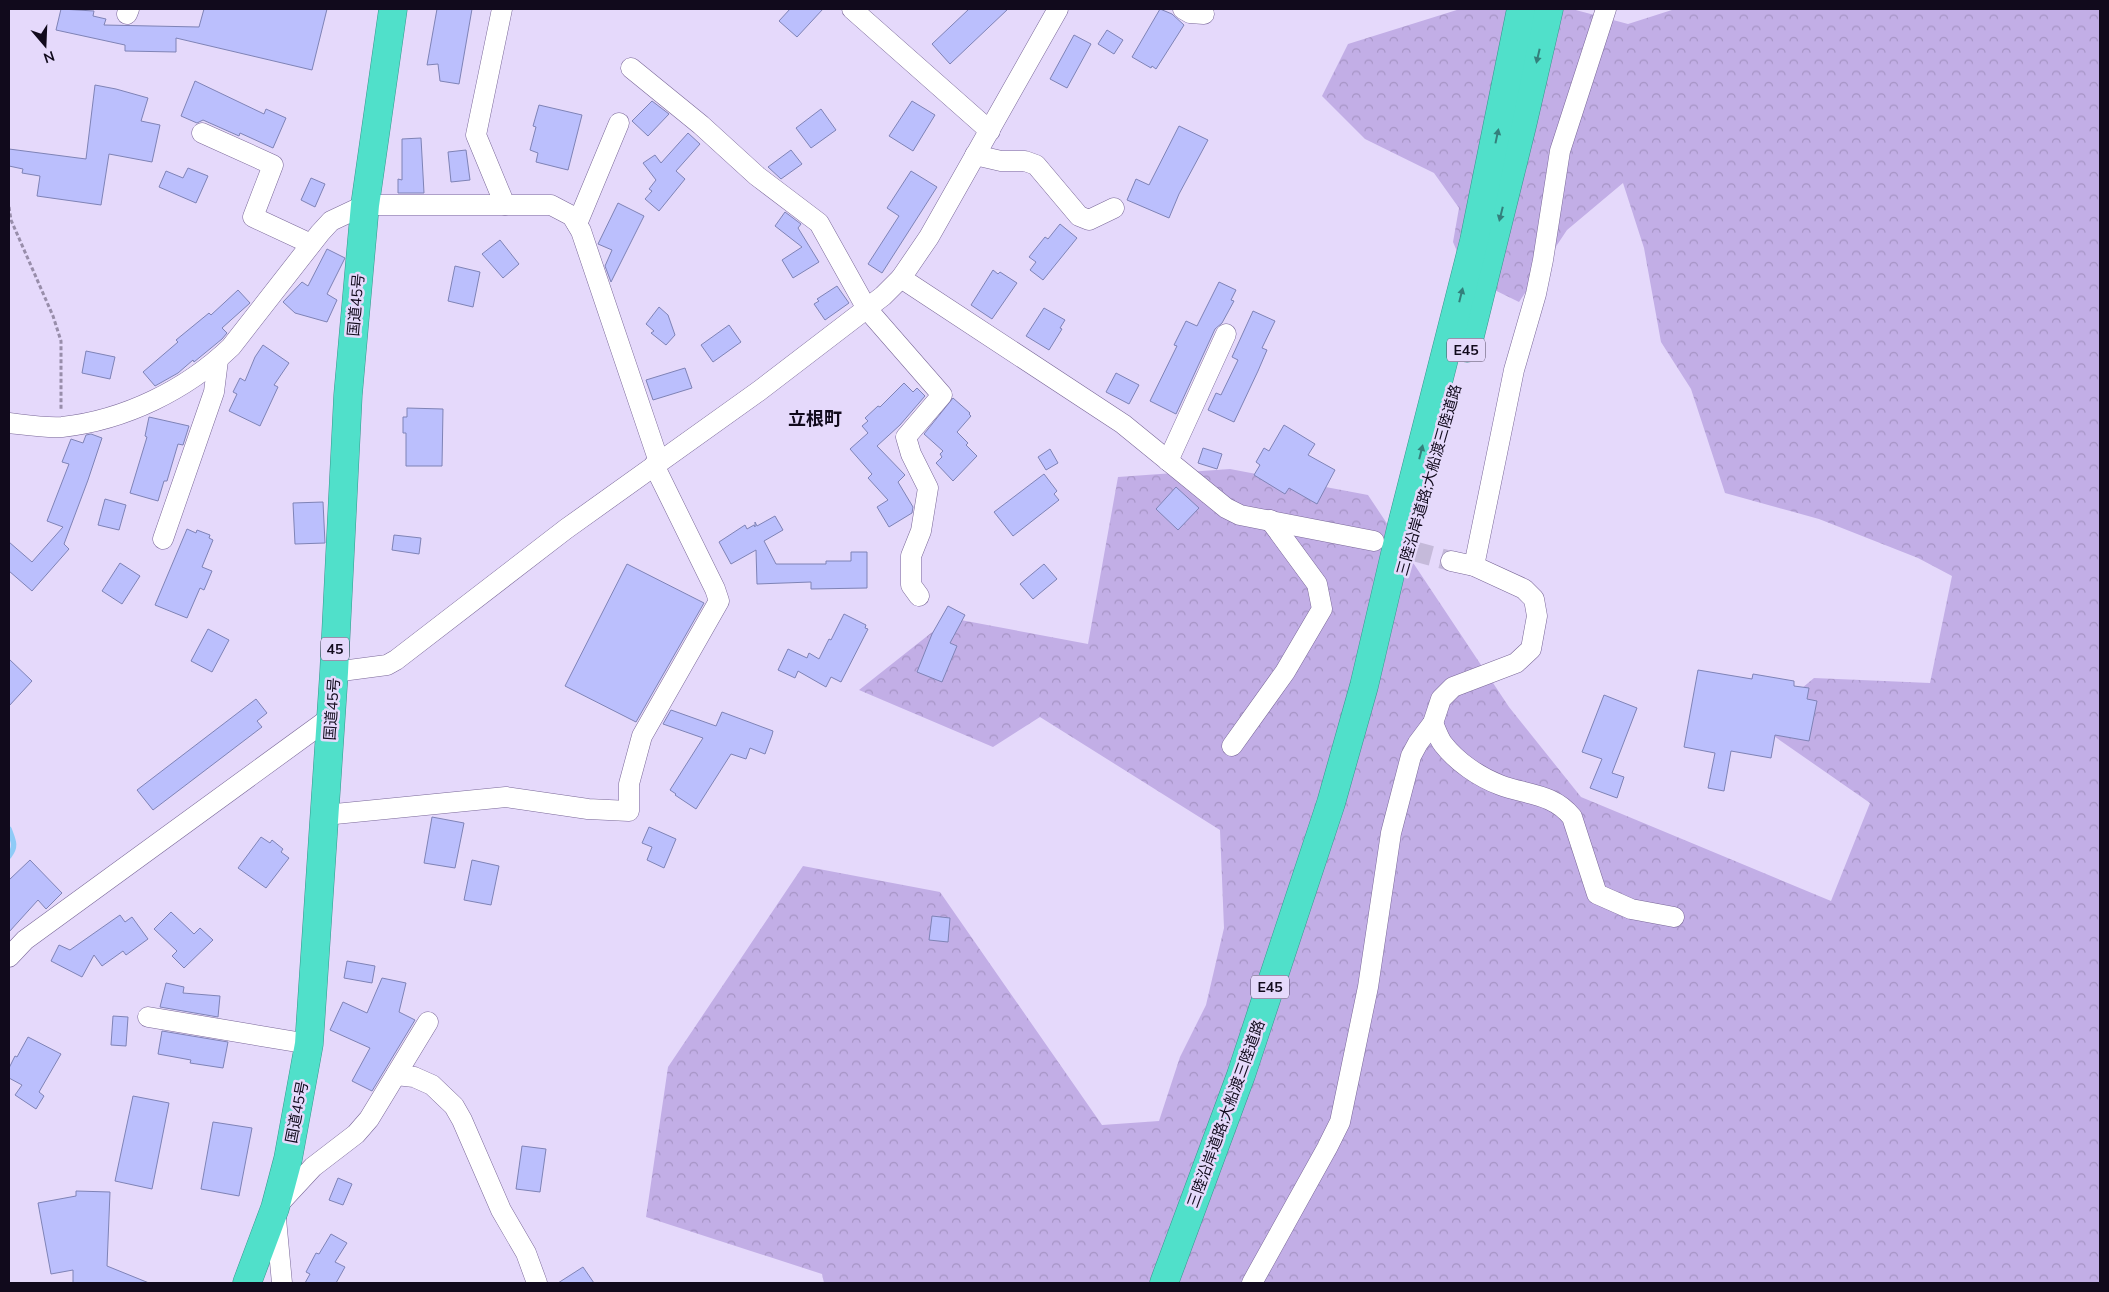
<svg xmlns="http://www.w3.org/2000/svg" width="2109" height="1292" font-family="Mulish,'Noto Sans JP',sans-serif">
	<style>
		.forest { fill: url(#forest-crowns) }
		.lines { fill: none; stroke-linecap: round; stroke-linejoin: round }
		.stream { stroke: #8fcbf7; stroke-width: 5.5 }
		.building { fill: #bbbffd; stroke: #7f83b6 }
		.minor-tunnel { stroke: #c5bada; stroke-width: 20; stroke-dasharray: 20 10; stroke-linecap: butt }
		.minor-casing { stroke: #796798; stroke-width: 21 }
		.highway-casing { stroke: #3a958d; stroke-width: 29 }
		.path { stroke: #988daa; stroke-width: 3; stroke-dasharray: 4 2.5; stroke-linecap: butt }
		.minor { stroke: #fff; stroke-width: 20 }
		.highway { stroke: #50e0ca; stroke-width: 28 }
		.oneway { fill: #34807c }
		.labels { text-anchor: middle; stroke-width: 5; stroke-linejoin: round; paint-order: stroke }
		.shield { fill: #e5d9fb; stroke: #51485f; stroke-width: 1 }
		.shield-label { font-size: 14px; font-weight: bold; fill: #110a1c }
		.street-label { font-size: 15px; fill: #110a1c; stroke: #e5d9fb }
		.quarter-label { font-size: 18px; font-weight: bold; fill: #110a1c; stroke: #e5d9fb }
	</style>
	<defs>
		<pattern id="forest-crowns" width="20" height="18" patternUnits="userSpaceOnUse" patternTransform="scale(1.25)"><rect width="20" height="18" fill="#c2aee6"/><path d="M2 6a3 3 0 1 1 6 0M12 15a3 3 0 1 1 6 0" fill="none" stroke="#a694c5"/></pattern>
	</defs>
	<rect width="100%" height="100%" fill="#e5d9fb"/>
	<polygon class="forest" points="1460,9 1572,9 1628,24 1675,9 2100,9 2100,1283 824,1283 822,1274 646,1217 668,1067 803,866 940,892 1102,1125 1159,1121 1180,1057 1206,1005 1224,928 1220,830 1040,717 993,747 859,690 950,618 1088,644 1118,477 1230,469 1368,495 1509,707 1581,797 1831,901 1870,803 1758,725 1814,678 1930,683 1952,576 1918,558 1819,519 1725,493 1691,389 1661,342 1644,248 1623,183 1567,230 1519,302 1468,277 1453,242 1459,208 1434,173 1365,139 1322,96 1348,44"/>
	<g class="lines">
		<path class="stream" d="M9,829C13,840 17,846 9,856"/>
	</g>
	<g class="building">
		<polygon points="61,9 94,11 93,16 106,19 104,25 199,27 204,9 327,9 312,70 176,38 176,52 125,51 125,45 56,30"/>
		<polygon points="437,9 472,9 459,84 440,81 438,64 427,65"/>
		<polygon points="790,9 823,9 797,37 779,21"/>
		<polygon points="969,9 1008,9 950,64 932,44"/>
		<polygon points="1160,9 1172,14 1184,25 1156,69 1152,66 1151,68 1132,57"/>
		<polygon points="1107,30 1123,40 1114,54 1098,44"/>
		<polygon points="1074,35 1091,44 1067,88 1050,79"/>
		<polygon points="195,81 264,114 266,109 286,118 273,148 240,133 239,136 203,120 197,123 181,116"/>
		<polygon points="95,85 116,89 148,98 141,121 160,125 152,162 109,154 101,205 37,196 40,176 22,173 23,169 9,166 9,149 86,159"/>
		<polygon points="652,101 669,114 648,136 632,121"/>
		<polygon points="912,101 935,115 913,151 889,136"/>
		<polygon points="539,105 582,115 568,170 536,162 538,153 530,150 536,127 533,126"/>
		<polygon points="821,109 836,130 811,148 796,128"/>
		<polygon points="1179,126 1208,140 1179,194 1169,218 1127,200 1136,179 1149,185"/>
		<polygon points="688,133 700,144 676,171 685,179 659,211 645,199 652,191 649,189 656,180 643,163 655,155 661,163"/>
		<polygon points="421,138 424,193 398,193 398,179 402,180 402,139"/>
		<polygon points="466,150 470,180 451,182 448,152"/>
		<polygon points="791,150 802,164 781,179 768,167"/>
		<polygon points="188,168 208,176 196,203 159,187 166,171 183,178"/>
		<polygon points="911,171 937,187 882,273 868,264 899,216 887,208"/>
		<polygon points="311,178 325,184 315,207 301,200"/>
		<polygon points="618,203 644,216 611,282 605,266 612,250 598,244"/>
		<polygon points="785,212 801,224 798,228 819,262 793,278 782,260 802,247 775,226"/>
		<polygon points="1060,224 1077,238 1043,280 1030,270 1036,262 1029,257 1045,237 1048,239"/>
		<polygon points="500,240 519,264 503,278 482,254"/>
		<polygon points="327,249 345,258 327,294 337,300 327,322 295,313 283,302 302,282 308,286"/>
		<polygon points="455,266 480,272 473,307 448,301"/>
		<polygon points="993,270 998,274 1000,272 1017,283 992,319 971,305"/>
		<polygon points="1219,282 1236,290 1231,300 1234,301 1222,323 1215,329 1176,414 1150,401 1177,346 1174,345 1186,321 1197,326"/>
		<polygon points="837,286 849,303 825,320 814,304 819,301 817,299"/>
		<polygon points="238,290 250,303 222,328 227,333 222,339 194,362 193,360 178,373 155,386 143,372 178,342 176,340 209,313 211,315"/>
		<polygon points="659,307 668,315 675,335 666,345 651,333 654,331 646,324"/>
		<polygon points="1044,308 1065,320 1060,328 1062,329 1049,350 1026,336"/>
		<polygon points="1253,311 1275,321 1262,348 1267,350 1258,371 1234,422 1208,410 1216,393 1221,395 1238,360 1232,357"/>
		<polygon points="729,325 741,342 713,362 701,345"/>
		<polygon points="263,345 289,363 274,385 278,387 260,426 229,411 237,394 233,392 240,378 245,381 255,357"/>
		<polygon points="86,351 115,357 110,379 82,373"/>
		<polygon points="685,368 692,388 653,400 646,380"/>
		<polygon points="1116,373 1139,385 1129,404 1106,392"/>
		<polygon points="904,383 913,392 917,388 925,396 900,425 877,446 905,475 898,482 913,507 912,513 889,527 877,507 888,500 868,478 872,474 850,449 868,433 862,426 868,421 865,418 878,406 880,407"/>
		<polygon points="953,398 970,413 969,414 971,416 957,432 968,443 966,445 977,456 953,481 936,463 942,457 940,454 943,451 924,434"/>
		<polygon points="407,408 443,409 442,466 406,466 406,433 403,433 403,417 407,417"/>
		<polygon points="149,417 189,426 183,445 178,444 167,481 164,481 158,501 130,493 147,437 145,436"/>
		<polygon points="1284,425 1315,444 1308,455 1335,470 1317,504 1289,488 1285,494 1254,475 1260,465 1256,462 1264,448 1269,451"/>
		<polygon points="91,434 102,438 88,480 64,544 69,549 32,591 9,571 9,542 32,562 63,527 47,521 69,464 62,462 71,439 83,443 86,435"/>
		<polygon points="1203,448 1222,454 1217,469 1198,463"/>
		<polygon points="1050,449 1058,463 1046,470 1038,457"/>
		<polygon points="1044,474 1057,491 1054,494 1059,500 1013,536 994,512"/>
		<polygon points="1176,487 1199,508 1178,530 1156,509"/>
		<polygon points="105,499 126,505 119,530 98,525"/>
		<polygon points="323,502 325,543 295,544 293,503"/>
		<polygon points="775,516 783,530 764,541 776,564 826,564 826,561 851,561 851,552 867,552 867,588 811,589 811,582 757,584 756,550 731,564 719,542 745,525 747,529 754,525 755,527 755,522 757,526"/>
		<polygon points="187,529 196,533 197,530 210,535 209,538 213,540 202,567 212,571 204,590 200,588 187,618 155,605"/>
		<polygon points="394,535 421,538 419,554 392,550"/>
		<polygon points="120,563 140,576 122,604 102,591"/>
		<polygon points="627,564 704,603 636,722 565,686"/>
		<polygon points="1044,564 1057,579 1033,599 1020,584"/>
		<polygon points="948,606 965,615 950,643 957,646 942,682 917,672 932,634"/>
		<polygon points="844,614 866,625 865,628 868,629 841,682 831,677 826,687 798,671 795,678 778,670 788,649 807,658 809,653 819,659 829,639 831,640"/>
		<polygon points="208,629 229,640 212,672 191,661"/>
		<polygon points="9,659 32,681 9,706"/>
		<polygon points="1698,670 1752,679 1753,674 1794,681 1794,686 1809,688 1807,699 1817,701 1809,741 1775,735 1771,758 1731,751 1724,791 1708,788 1715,753 1684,747"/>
		<polygon points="1604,695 1637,708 1612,773 1624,777 1617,798 1590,788 1602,759 1582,752"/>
		<polygon points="256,699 267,713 257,721 262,727 153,810 137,790"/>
		<polygon points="671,710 716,726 722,712 773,731 772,735 765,754 750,748 746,759 731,754 696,809 675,795 676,794 670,790 703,738 663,724"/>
		<polygon points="432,817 464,823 455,868 424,863"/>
		<polygon points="649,827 676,839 664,868 647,860 652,847 642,843"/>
		<polygon points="261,837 270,843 272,840 283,849 281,852 289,858 266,888 238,868"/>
		<polygon points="30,860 62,893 46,909 38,900 9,932 9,880"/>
		<polygon points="472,860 499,866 491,905 464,900"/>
		<polygon points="171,912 194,934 200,928 213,940 184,968 172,956 177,951 154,929"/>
		<polygon points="120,915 125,922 132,917 148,939 126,955 123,951 102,966 94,955 82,977 51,961 59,945 70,950"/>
		<polygon points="932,916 950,918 948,942 929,940"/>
		<polygon points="347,961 375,966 372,983 344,978"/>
		<polygon points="382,978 406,983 399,1012 415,1020 372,1091 352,1081 370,1048 330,1030 343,1002 367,1013"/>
		<polygon points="166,983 184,987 183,993 220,996 218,1017 160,1007"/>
		<polygon points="113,1016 128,1017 126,1046 111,1045"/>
		<polygon points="162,1031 228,1042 223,1068 190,1063 191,1060 158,1054"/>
		<polygon points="28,1037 61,1054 39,1092 44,1096 36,1109 15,1095 22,1085 9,1078 9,1068 15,1056 17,1057"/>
		<polygon points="133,1096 169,1103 152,1189 115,1181"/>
		<polygon points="213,1122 252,1128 239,1196 201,1189"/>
		<polygon points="522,1146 546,1149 540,1192 516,1189"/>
		<polygon points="338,1178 352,1184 343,1205 329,1200"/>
		<polygon points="76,1191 110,1192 107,1266 149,1283 73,1283 73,1270 51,1274 38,1203 76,1196"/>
		<polygon points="331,1234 347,1243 335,1262 345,1267 336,1283 305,1283 310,1274 306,1272 316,1253 319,1254"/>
		<polygon points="583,1267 594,1283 558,1283"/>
	</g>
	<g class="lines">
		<polyline class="minor-tunnel" points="1383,543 1451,561"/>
		<defs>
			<g id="minor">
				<polyline points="502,9 476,135 505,205"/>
				<polyline points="852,9 990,131"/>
				<polyline points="1183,9 1190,13 1204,14"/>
				<polyline points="127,14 129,9"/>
				<polyline points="631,68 701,125 757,176 819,223 867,309 942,395 906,437 911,454 928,488 921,531 911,556 911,585 919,596"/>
				<polyline points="202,133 273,165 253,217 311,244"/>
				<polyline points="975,155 1001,161 1025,161 1036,165 1079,216 1089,220 1114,208"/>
				<polyline points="577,224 619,123"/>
				<polyline points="901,278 1123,424 1226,508 1240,515 1374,541"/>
				<path d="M9,423C26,425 44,428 62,427C125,420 186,390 231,347L320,233L331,221L365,205H551L572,216L581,231L659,462"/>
				<polyline points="1168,461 1226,334"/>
				<polyline points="163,539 214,392 218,360"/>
				<polyline points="1474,566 1514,370 1536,294 1543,260 1560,151 1606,9"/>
				<polyline points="334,672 387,665 396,660 566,529 759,391 883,296 901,278 929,237 1058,9"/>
				<path d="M1433,723C1436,730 1439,739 1443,744C1457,762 1479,777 1500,785C1526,795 1553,793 1572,817L1597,894L1631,909L1674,917"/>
				<polyline points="1232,746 1285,672 1322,609 1317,584 1270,520"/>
				<polyline points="325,815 506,797 588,809 629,811 629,784 642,736 719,601 715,589 654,465"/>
				<polyline points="9,957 25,940 331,717"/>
				<polyline points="148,1017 309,1044"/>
				<polyline points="396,1075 414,1077 432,1085 454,1106 462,1120 501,1210 526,1253 537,1283"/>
				<polyline points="282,1283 275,1208 313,1167 356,1134 369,1119 428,1022"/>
				<polyline points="1252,1283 1327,1148 1340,1122 1368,987 1391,833 1411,756 1418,743 1433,723 1441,699 1453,687 1516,663 1531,649 1537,616 1534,599 1524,589 1474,566 1451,561"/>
			</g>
			<g id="highway">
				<polyline points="1467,348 1522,126 1549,9"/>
				<polyline points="247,1283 275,1208 288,1159 309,1044 334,672 348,395 365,205 393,9"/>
				<polyline points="1164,1283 1241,1075 1331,803 1364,686 1402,524 1474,241 1521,9"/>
			</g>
		</defs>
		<use href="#minor" class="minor-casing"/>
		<use href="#highway" class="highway-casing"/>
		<polyline class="path" points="9,207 11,220 53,316 61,341 61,409"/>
		<use href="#minor" class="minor"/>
		<use href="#highway" class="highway"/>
	</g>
	<defs><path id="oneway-solid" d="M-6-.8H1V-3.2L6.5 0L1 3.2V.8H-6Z" transform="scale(1.25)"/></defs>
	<g class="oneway">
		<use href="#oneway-solid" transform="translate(1538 56) rotate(103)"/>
		<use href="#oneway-solid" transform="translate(1497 136) rotate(-78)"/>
		<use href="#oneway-solid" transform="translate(1501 214) rotate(104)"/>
		<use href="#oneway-solid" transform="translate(1461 295) rotate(-76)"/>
		<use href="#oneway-solid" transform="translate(1421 452) rotate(-76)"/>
	</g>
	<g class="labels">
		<g class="shield">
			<rect x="1447" y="338.5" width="38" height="23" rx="4"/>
			<rect x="321" y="637.5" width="28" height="23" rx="4"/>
			<rect x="1251" y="975.5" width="38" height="23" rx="4"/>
		</g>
		<g class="shield-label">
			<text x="1466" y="355">E45</text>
			<text x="335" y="654">45</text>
			<text x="1270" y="992">E45</text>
		</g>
		<g class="street-label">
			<text transform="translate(356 305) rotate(-85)" y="5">国道45号</text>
			<text transform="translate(1429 480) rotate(-74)" y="5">三陸沿岸道路;大船渡三陸道路</text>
			<text transform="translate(332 709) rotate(-86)" y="5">国道45号</text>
			<text transform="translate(297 1112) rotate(-79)" y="5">国道45号</text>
			<text transform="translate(1226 1114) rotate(-70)" y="5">三陸沿岸道路;大船渡三陸道路</text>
		</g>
		<g class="quarter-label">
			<text x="815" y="425">立根町</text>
		</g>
	</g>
	<rect width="2109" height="1292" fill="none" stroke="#110a1c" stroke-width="20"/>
	<g transform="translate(45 45) rotate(161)" stroke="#e5d9fb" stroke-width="4" paint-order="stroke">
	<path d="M0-4L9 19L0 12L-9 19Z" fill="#110a1c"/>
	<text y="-8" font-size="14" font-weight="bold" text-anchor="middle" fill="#110a1c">N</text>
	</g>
</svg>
